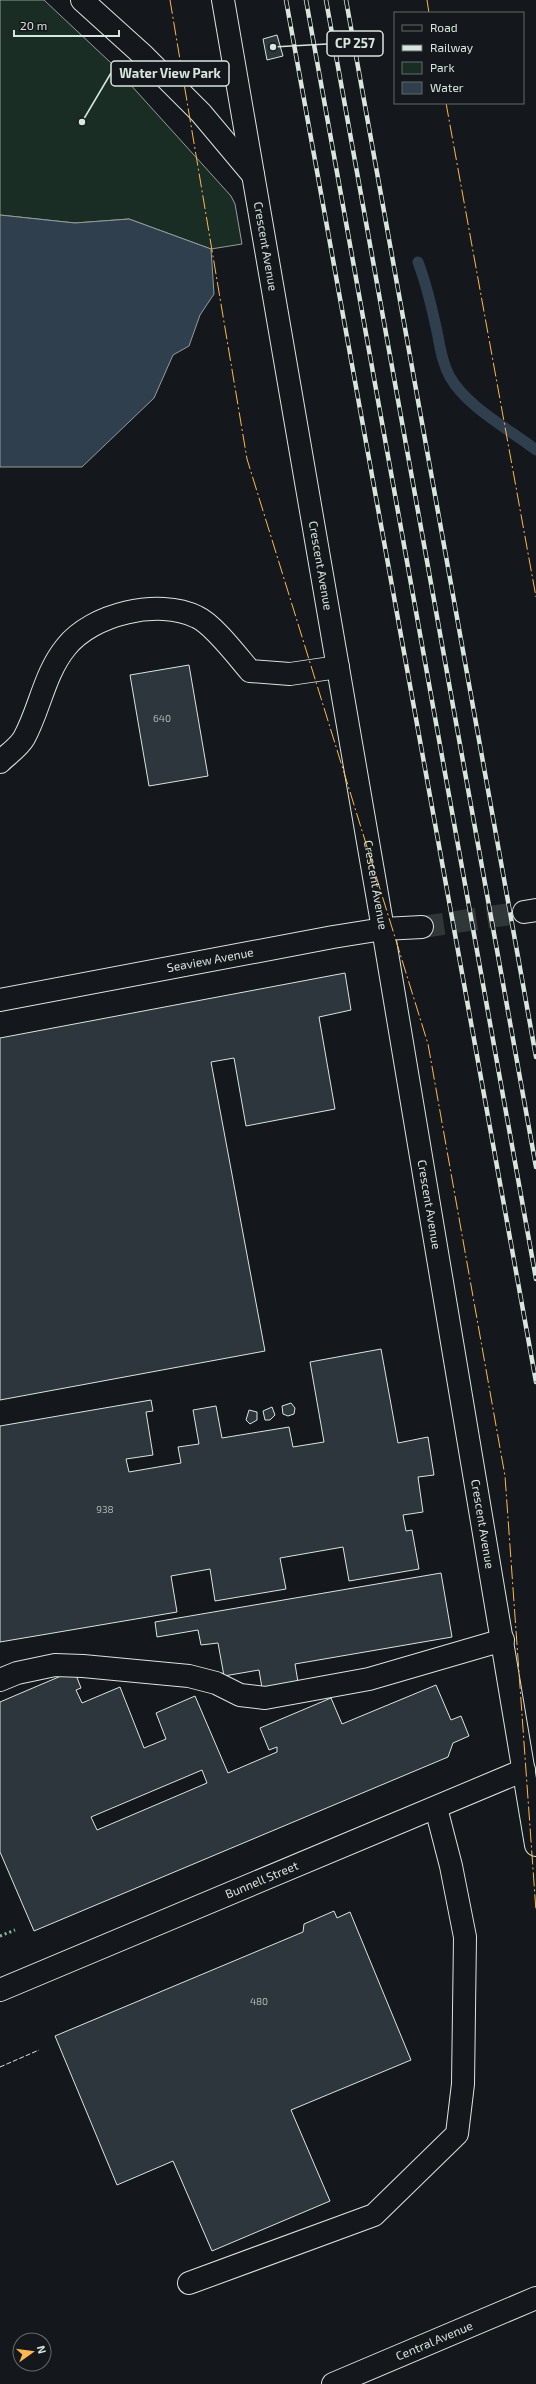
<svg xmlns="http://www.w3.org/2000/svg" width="536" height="2384" font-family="'Exo 2',sans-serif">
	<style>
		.green { fill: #1a2d24; stroke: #939e99 }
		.water { fill: #2f3f4d; stroke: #939e99 }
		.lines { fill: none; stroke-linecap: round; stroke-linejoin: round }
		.stream { stroke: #2f3f4d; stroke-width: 11 }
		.building { fill: #2c363c; stroke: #d8e6dc; fill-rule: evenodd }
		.major-tunnel { stroke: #313739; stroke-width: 22; stroke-dasharray: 22 11; stroke-linecap: butt }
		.minor-casing { stroke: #d8e6dc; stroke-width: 24 }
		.major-casing { stroke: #d8e6dc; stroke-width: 24 }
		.minor { stroke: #14181c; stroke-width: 22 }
		.major { stroke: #14181c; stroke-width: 22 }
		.rail-casing { stroke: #d8e6dc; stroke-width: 4.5 }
		.rail { stroke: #14181c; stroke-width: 3; stroke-dasharray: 9; stroke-linecap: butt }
		.hedge { stroke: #8ac095; stroke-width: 3; stroke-dasharray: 2 3; stroke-linecap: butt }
		.fence { stroke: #d8e6dc; stroke-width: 1; stroke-dasharray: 5 2; stroke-linecap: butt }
		.power { stroke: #ffb74d; stroke-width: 1; stroke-dasharray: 14 3 2 3; stroke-linecap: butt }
		.labels { text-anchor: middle; stroke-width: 3; stroke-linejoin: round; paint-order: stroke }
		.number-label { font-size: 10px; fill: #adbab4 }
		.street-label { font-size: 12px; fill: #d8e6dc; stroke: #14181c }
		.leader { fill: none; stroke: #d8e6dc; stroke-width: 1.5 }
		.callout-dot { fill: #d8e6dc; stroke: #14181c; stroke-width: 1.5 }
		.callout { fill: #14181c; stroke: #d8e6dc; stroke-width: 1.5 }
		.callout-label { font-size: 13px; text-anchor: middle; font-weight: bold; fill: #d8e6dc }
	</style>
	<rect width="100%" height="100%" fill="#14181c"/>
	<polygon class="green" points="0,0 44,0 110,62 231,196 235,204 242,244 211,249 129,219 75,223 0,215"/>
	<polygon class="water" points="0,215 75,223 129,219 211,249 214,294 200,315 189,346 173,355 154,398 82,467 0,467"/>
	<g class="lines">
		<path class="stream" d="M418,262C426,283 431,304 436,327C440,344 441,361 450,377C467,407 509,429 536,450"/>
	</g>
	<g class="building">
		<polygon points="277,35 283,56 267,60 263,39"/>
		<polygon points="189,665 208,776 149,786 130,675"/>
		<polygon points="345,973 351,1010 319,1017 335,1109 246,1126 234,1058 211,1062 265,1351 0,1400 0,1038"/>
		<polygon points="381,1349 398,1443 428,1437 434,1475 418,1477 423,1512 403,1515 406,1531 412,1530 419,1569 349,1581 343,1547 280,1558 286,1589 215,1601 210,1569 171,1576 177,1612 0,1642 0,1426 151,1400 153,1411 146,1412 153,1455 126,1459 129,1472 181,1463 178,1447 199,1444 193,1410 216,1406 222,1438 289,1427 293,1447 324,1442 310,1362"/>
		<polygon points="291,1403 295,1408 294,1414 288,1416 283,1414 282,1406"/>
		<polygon points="272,1407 275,1415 270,1420 265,1420 263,1411"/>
		<polygon points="249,1410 257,1412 257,1420 250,1424 246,1420"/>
		<polygon points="441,1573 452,1637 295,1664 298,1682 262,1688 259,1670 224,1676 218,1643 201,1645 198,1630 157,1637 155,1622"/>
		<path d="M68,1673L76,1675L81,1688L76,1690L82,1703L120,1687L144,1748L166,1739L156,1713L195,1696L228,1773L277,1752V1747L269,1750L260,1728L331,1698L342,1724L436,1685L451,1720L461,1716L469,1736L453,1743L448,1757L34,1931L0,1852V1702ZM202,1770L207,1783L97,1830L91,1817Z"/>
		<polygon points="334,1911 337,1918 350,1912 411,2060 291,2110 330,2201 212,2251 173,2161 117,2185 55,2036 303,1932 304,1924"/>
	</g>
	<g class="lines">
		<polyline class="major-tunnel" points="422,927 524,912"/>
		<defs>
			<g id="minor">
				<polyline points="82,0 144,56 201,113 253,175"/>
				<path id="s1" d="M223,0L383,929L536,1845"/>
				<path d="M0,762C7,755 19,747 24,738C40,709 44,674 66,647C92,614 158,598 197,617C213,624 238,657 250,671L290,674L338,667"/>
				<polyline points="0,1680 17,1673 55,1665 83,1666 189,1676 216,1683 240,1695 265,1698 369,1679 503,1640"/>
				<path id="s2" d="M0,1990L524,1770"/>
				<polyline points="189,2283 374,2215 457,2134 463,2084 465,1937 451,1866 436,1808"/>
				<path id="s3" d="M333,2384L536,2298"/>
			</g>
			<g id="major">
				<polyline points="524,912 536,910"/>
				<path id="s4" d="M0,1000L333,937L383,929L422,927"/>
			</g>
		</defs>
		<use href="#minor" class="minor-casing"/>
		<use href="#major" class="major-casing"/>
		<use href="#minor" class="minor"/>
		<use href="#major" class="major"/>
		<defs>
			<g id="rail">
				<polyline points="286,0 536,1382"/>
				<polyline points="306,0 536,1279"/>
				<polyline points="326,0 536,1167"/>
				<polyline points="346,0 536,1057"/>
			</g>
		</defs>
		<use href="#rail" class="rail-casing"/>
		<use href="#rail" class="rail"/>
		<polyline class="hedge" points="0,1936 15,1930"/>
		<polyline class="fence" points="0,2067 39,2050"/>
		<g class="power">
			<polyline points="170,0 247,459 428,1044 505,1476 536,1911"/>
			<polyline points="427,0 429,13"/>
			<polyline points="446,103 536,597"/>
		</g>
	</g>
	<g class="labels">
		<g class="number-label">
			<text x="162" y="722">640</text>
			<text x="105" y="1513">938</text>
			<text x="259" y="2005">480</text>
		</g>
		<g class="street-label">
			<text dy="4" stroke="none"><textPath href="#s1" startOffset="250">Crescent Avenue</textPath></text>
			<text dy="4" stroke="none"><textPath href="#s1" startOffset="574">Crescent Avenue</textPath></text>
			<text dy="4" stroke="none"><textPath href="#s1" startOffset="898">Crescent Avenue</textPath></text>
			<text dy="4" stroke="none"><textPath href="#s4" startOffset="214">Seaview Avenue</textPath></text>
			<text dy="4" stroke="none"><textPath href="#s1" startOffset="1222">Crescent Avenue</textPath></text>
			<text dy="4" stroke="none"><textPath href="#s1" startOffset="1546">Crescent Avenue</textPath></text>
			<text dy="4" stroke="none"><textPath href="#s2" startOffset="284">Bunnell Street</textPath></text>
			<text dy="4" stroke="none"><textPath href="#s3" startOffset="110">Central Avenue</textPath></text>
		</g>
	</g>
	<path class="leader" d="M273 47L327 44M82 122L111 73"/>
	<g class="callout-dot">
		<circle cx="273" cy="47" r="4"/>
		<circle cx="82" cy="122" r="4"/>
	</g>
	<g class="callout">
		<rect x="327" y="31" width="56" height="25" rx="4"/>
		<rect x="111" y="61" width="118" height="25" rx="4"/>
	</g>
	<g class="callout-label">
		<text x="355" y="48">CP 257</text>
		<text x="170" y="78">Water View Park</text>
	</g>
	<rect x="394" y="12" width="130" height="92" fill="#14181c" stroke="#626a69"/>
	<rect x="402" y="25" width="20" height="6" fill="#14181c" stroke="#626a69"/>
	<text x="430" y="32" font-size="12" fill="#d8e6dc">Road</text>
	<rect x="402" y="45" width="20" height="6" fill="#d8e6dc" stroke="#626a69"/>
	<text x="430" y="52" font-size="12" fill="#d8e6dc">Railway</text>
	<rect x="402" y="62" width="20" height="12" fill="#1a2d24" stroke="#626a69"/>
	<text x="430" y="72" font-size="12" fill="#d8e6dc">Park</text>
	<rect x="402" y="82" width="20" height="12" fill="#2f3f4d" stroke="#626a69"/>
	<text x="430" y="92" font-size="12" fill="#d8e6dc">Water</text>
	<g transform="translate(32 2352) rotate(76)"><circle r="19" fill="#14181c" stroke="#626a69"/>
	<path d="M0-3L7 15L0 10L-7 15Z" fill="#ffb74d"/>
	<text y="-6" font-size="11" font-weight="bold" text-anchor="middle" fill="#d8e6dc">N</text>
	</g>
	<path d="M14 30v6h105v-6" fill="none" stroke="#d8e6dc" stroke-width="2"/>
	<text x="20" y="30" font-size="12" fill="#d8e6dc" stroke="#14181c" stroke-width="3" paint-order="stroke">20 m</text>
</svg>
